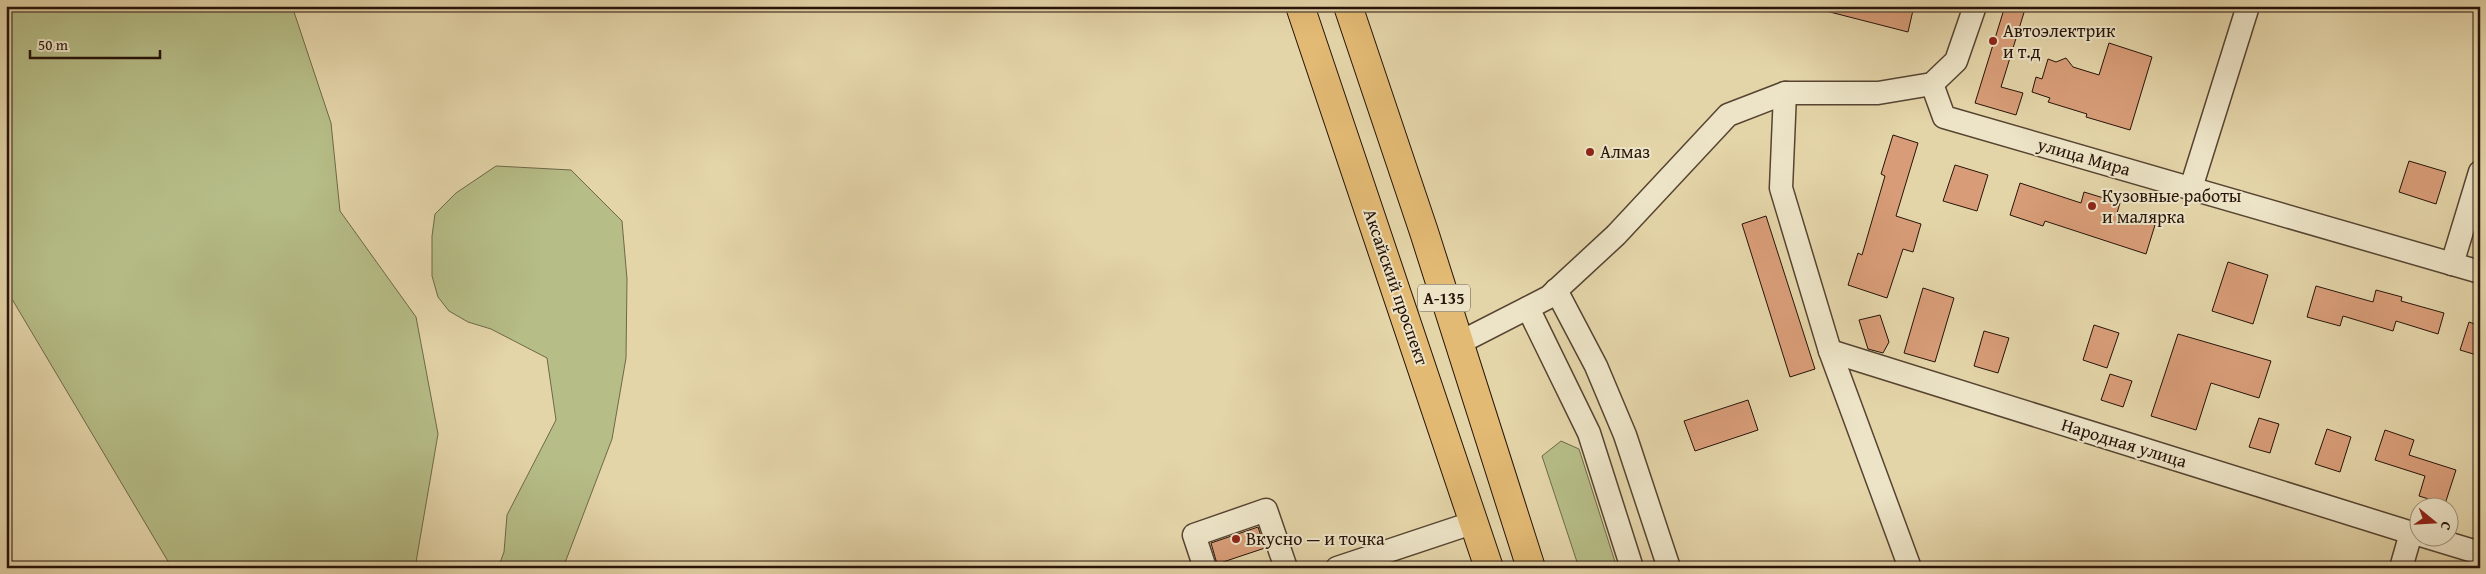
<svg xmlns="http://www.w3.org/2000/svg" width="2486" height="574" font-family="'Gentium Book Plus',serif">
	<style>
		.green { fill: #b6bd87; stroke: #6e6848 }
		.building { fill: #d89d78; stroke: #261309 }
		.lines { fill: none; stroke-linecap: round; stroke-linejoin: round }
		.minor-casing { stroke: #564431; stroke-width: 25 }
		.major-casing { stroke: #261309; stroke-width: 30 }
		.minor { stroke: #ede4c7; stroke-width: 22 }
		.major { stroke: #e2ba74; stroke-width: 28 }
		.poi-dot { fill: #8f2418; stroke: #ede4c7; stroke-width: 2 }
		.labels { text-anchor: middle; stroke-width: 4; stroke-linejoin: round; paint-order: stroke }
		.shield { fill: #ede4c7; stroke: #625242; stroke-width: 1 }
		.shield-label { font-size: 16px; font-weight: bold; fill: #261309 }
		.poi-label { font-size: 18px; fill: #261309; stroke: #ede4c7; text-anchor: start }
		.street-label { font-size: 18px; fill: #261309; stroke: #ede4c7 }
	</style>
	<rect width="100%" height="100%" fill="#e4d5a9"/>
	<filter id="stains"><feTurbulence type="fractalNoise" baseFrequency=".004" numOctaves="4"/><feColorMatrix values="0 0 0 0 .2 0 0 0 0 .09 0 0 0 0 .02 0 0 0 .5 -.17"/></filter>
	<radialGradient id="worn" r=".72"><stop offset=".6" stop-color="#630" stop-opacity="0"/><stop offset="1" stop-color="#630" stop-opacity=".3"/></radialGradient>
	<g class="green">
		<polygon points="6,6 292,6 331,123 340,211 416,317 438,434 415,568 172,568 6,289"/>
		<polygon points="496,166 571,170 622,221 627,279 626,358 612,439 563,568 498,568 504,552 507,515 556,420 547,358 491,329 468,322 449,311 438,297 432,276 432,236 435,214 456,193"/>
		<polygon points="1561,441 1579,449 1617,568 1579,568 1542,456"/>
	</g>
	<g class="building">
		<polygon points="1827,6 1914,6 1908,32 1826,11"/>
		<polygon points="2005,6 2026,6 2001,87 2023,93 2016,115 1975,103"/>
		<polygon points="2109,43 2152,57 2130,130 2086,117 2087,114 2048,102 2050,98 2032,92 2036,77 2042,79 2048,59 2056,62 2066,58 2073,67 2099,75"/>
		<polygon points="1893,135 1918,143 1896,216 1921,224 1913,252 1903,249 1887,298 1848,285 1858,253 1862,255 1885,176 1881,174"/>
		<polygon points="2409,161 2446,172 2436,204 2399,192"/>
		<polygon points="1955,165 1988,175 1977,211 1943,201"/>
		<polygon points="2020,183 2081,203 2084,192 2120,203 2117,213 2155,225 2146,254 2045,221 2043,226 2010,215"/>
		<polygon points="1766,216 1815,369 1790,377 1742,224"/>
		<polygon points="2228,262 2268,275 2253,324 2212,311"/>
		<polygon points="2316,286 2373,302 2376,290 2402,297 2401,301 2444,313 2438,334 2396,321 2393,331 2343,316 2340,326 2307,317"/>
		<polygon points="1923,288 1954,298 1935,362 1904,353"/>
		<polygon points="1880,315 1889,342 1883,353 1868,349 1859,320"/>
		<polygon points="2469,322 2480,326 2480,356 2460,350"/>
		<polygon points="2094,325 2119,333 2107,368 2083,360"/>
		<polygon points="1984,331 2009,338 1998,373 1974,366"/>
		<polygon points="2178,334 2271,361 2259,398 2211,383 2196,430 2151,416"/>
		<polygon points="2110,374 2132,381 2123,407 2101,400"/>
		<polygon points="1748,400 1758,430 1695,451 1684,421"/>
		<polygon points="2259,418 2279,424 2270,453 2249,447"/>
		<polygon points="2327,429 2351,437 2340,472 2315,464"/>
		<polygon points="2385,430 2414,440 2409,455 2456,470 2445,504 2419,496 2425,476 2375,460"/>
		<polygon points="1258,527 1265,548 1217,564 1211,543"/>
	</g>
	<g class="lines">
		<defs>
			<g id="minor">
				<polyline points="1932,84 1944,117 2480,272"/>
				<polyline points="1785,93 1781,188 1830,351 1910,568"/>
				<polyline points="2191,188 2248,6"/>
				<polyline points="2452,264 2480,172"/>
				<polyline points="1556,290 1596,366 1625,435 1669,568"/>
				<polyline points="1528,308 1589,433 1632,568"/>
				<polyline points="1459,343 1549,297 1616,235 1728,115 1785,93 1878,93 1932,84 1956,61 1975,6"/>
				<polyline points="1830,351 2418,535"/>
				<polyline points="2424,536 2480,553"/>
				<polyline points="1205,568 1194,535 1266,510 1286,568"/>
				<polyline points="1337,568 1475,522"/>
				<polyline points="2401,568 2411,533"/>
			</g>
			<g id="major">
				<polyline points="1300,6 1489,568"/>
				<polyline points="1348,6 1424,232 1531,568"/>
			</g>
		</defs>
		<use href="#minor" class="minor-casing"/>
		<use href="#major" class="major-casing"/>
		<use href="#minor" class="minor"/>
		<use href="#major" class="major"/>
	</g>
	<g class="poi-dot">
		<circle cx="1993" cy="41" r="5"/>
		<circle cx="1590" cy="152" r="5"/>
		<circle cx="2092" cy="206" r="5"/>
		<circle cx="1236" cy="539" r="5"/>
	</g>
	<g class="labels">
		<rect class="shield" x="1418" y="284.5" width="52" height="27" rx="4"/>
		<g class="shield-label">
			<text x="1444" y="304">А-135</text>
		</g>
		<g class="poi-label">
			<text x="2003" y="37">Автоэлектрик<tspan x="2003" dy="21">и т.д</tspan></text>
			<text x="1600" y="158">Алмаз</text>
			<text x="2102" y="202">Кузовные работы<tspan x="2102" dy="21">и малярка</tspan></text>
			<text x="1246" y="545">Вкусно — и точка</text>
		</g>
		<g class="street-label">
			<text transform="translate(2084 157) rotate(16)" y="6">улица Мира</text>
			<text transform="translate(1396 287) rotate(71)" y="6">Аксайский проспект</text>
			<text transform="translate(2124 443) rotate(17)" y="6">Народная улица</text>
		</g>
	</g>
	<rect width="2486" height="574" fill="none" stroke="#e4d5a9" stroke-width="25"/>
	<rect x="8" y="8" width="2471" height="559" fill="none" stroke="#261309" stroke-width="2.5"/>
	<rect x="12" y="12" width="2461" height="549" fill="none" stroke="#261309"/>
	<g transform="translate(2434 522) rotate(108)"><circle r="24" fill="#ede4c7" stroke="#9d907b"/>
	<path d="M0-4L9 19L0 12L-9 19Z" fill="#8f2418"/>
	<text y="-8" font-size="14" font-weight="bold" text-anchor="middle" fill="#261309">С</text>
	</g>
	<path d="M30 50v8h130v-8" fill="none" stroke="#261309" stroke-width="2.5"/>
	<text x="38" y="50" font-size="15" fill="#261309" stroke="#ede4c7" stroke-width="4" paint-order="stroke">50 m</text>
	<rect width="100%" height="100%" filter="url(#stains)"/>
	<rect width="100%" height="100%" fill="url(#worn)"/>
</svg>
